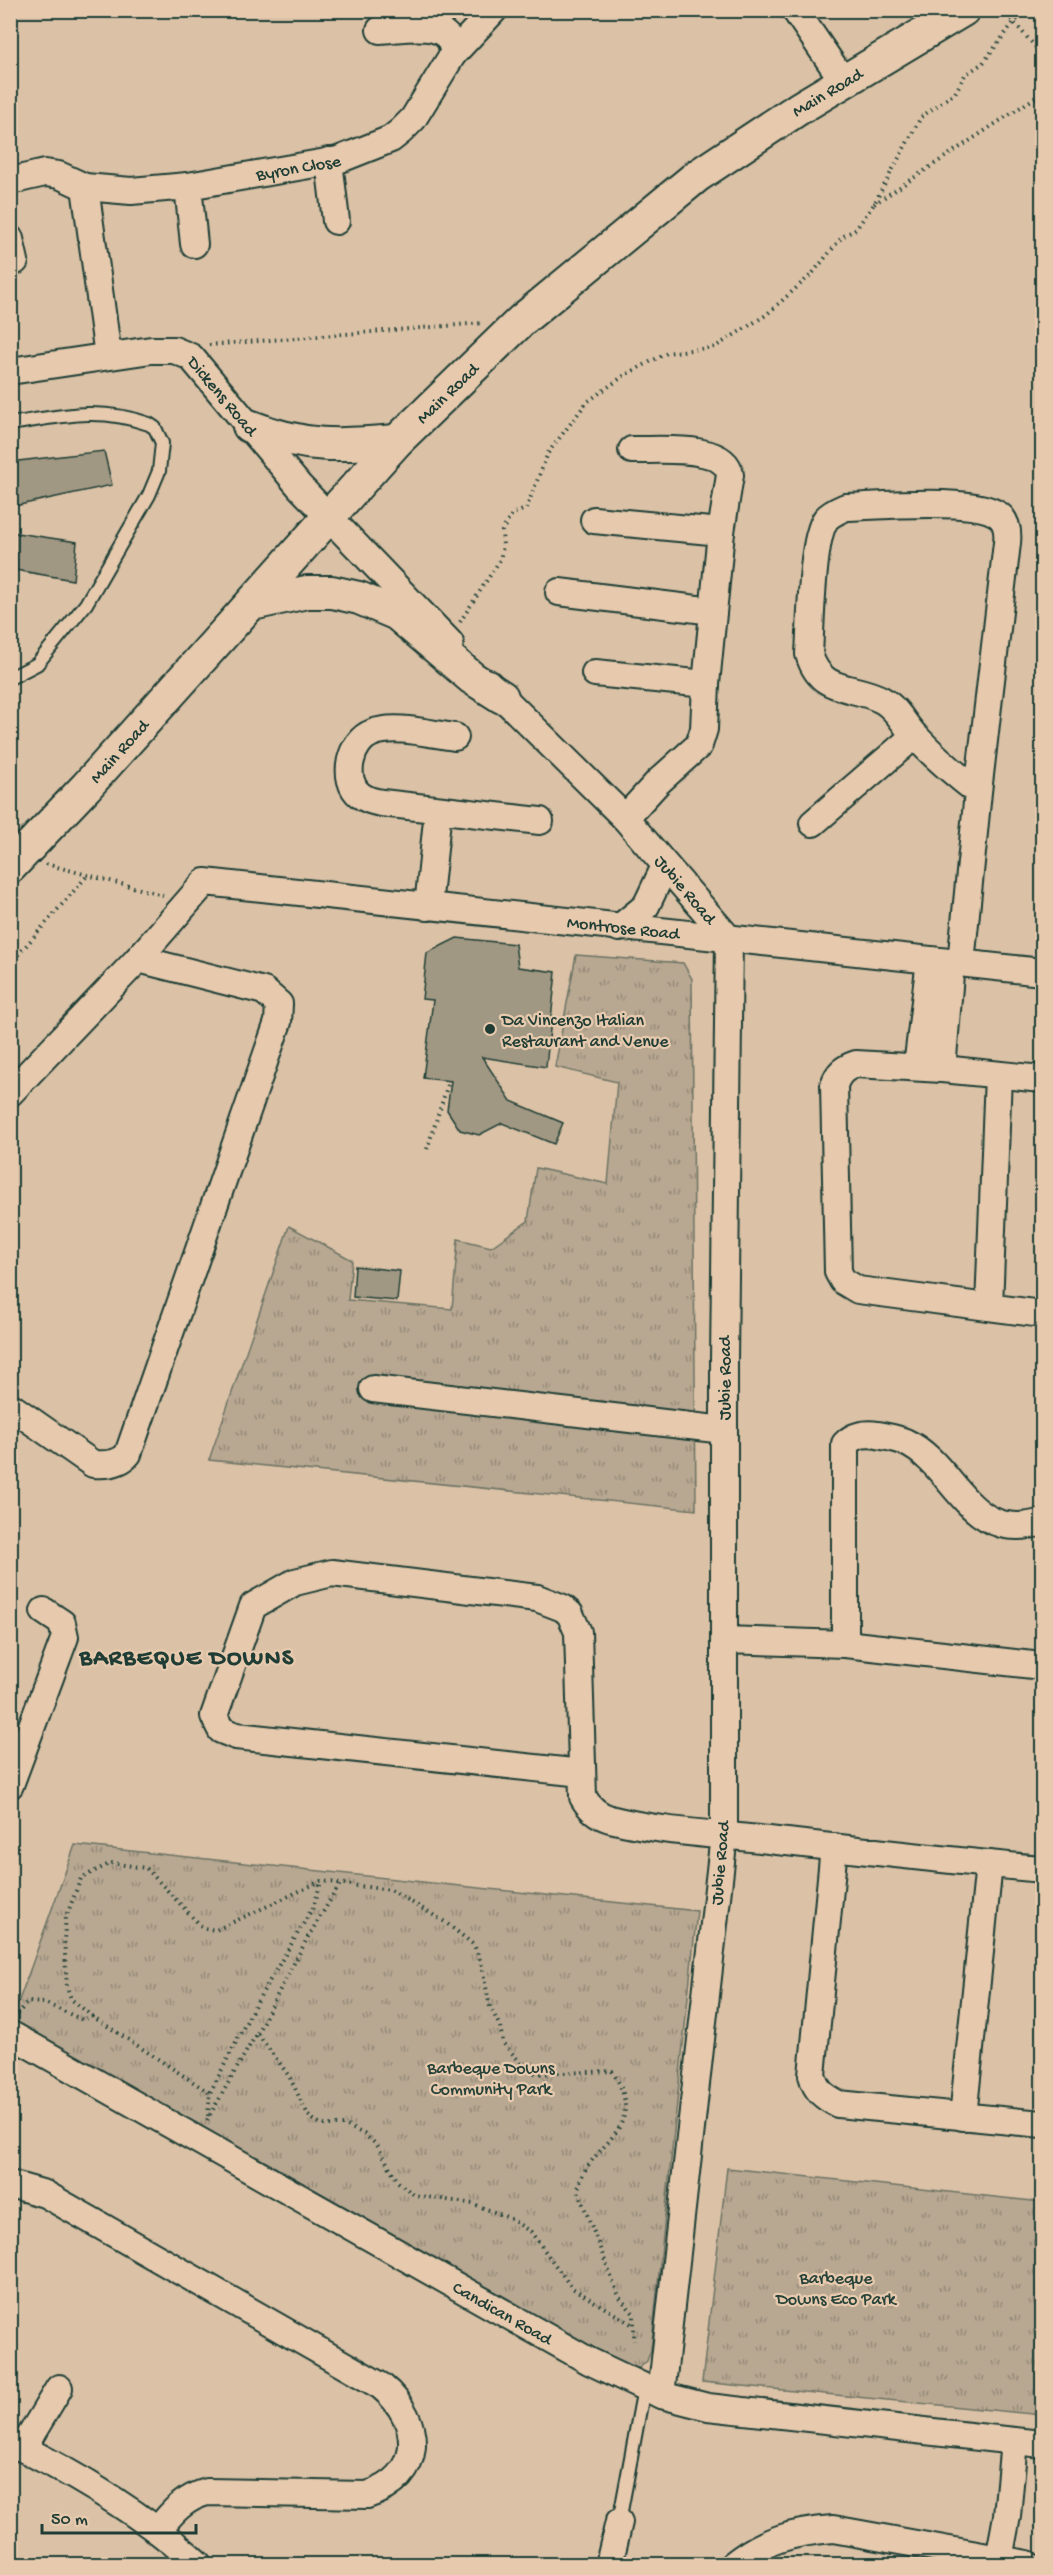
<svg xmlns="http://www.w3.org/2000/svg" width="1053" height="2575" font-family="'Gochi Hand',sans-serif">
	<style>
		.park { fill: url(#park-tufts); stroke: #6c7263; stroke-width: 1.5 }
		.building { fill: #a19883; stroke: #1f3d34; stroke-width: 1.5 }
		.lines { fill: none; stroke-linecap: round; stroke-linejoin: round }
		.service-casing { stroke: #1f3d34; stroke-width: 16 }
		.minor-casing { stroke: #1f3d34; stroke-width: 30 }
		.tertiary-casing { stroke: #1f3d34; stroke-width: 36 }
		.path { stroke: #1f3d34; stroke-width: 4; stroke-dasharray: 1.5 4.5; stroke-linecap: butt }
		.service { stroke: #e7caae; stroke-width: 12 }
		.minor { stroke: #e7caae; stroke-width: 26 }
		.tertiary { stroke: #e7caae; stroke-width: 32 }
		.poi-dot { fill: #1f3d34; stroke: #e7caae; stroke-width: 2 }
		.labels { text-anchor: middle; stroke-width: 4.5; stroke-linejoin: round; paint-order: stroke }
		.street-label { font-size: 18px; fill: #1f3d34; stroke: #e7caae }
		.poi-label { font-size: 18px; fill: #1f3d34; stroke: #e7caae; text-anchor: start }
		.park-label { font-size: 18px; fill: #274239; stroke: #e7caae }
		.district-label { font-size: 24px; font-weight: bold; letter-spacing: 1.5px; fill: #1f3d34; stroke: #e7caae }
	</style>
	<defs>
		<pattern id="park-tufts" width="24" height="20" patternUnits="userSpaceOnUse" patternTransform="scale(1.5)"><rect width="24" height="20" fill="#b8a892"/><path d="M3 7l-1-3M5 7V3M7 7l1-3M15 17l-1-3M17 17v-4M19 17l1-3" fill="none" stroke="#958a78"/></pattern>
	</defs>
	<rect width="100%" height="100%" fill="#dbc2a7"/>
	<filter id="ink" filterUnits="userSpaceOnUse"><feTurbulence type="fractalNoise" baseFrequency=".0167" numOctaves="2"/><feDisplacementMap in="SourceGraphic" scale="12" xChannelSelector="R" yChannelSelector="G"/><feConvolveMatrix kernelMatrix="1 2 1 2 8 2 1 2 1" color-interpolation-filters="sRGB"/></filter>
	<g filter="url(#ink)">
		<g class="park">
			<polygon points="576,955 683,963 692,979 696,1510 209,1460 289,1226 352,1260 348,1300 452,1309 458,1239 491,1247 528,1221 536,1168 608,1184 617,1082 555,1067"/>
			<polygon points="75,1845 697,1911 651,2350 647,2361 639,2368 616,2366 12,2020"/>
			<polygon points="727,2168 1042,2202 1042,2415 702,2382"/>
		</g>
		<g class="building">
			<polygon points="104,451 112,485 10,507 10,462"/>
			<polygon points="10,532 77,542 73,580 10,569"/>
			<polygon points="457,938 515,944 518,967 556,972 546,1067 482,1057 511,1101 563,1123 554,1144 502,1123 479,1135 460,1130 447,1110 451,1081 423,1078 433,1000 422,999 427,953"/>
			<polygon points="355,1266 400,1271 397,1301 353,1297"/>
		</g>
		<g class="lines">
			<defs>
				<g id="service">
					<path d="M10,424C61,416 99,406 149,424L155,428L162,443L159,471L149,495L86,604L37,664L10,678"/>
					<polyline points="619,2522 644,2388"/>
				</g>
				<g id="minor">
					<polyline points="795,10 844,82"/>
					<polyline points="453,54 494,10"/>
					<polyline points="329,161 336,221"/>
					<path id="s1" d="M10,181L45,173L59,175L85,187L131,191L188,186L338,160L391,139L401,131L413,119L453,54C453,17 405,29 380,30"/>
					<polyline points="188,186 194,244"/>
					<polyline points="85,187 108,356"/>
					<polyline points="10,239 15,261"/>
					<path id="s2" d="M10,371L151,350H174L191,357L300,487L450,643"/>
					<polyline points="594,520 721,532"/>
					<polyline points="559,592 713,611"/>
					<polyline points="595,673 706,684"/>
					<path id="s3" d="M488,683L625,818L729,939L724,1360V1835L661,2395"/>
					<path d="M455,737C430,734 395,724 372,733C350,741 341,780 360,795C367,800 374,802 382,803L540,821"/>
					<path d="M625,818L658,782L699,745L704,729L706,684L721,532L730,475C726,443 657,451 632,450"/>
					<polyline points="813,823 914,736"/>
					<polyline points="428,907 438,810"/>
					<polyline points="619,928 646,906 665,866"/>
					<path d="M961,963L978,792L1007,543C1008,534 1008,525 1001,517C981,496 878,506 846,507C839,510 831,513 826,519C811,539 811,626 809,654C821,695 852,684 882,700C898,709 904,725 916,737C935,757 956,775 978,792"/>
					<polyline points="917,1067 930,960"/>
					<polyline points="942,1069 951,963"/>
					<path d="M1042,1079L942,1069L856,1064C844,1068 838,1073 834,1085L838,1272L843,1281L858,1290L1042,1314"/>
					<path id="s4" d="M10,1093L138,959L205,882L1042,972"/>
					<polyline points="989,1307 998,1075"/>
					<polyline points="373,1389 724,1430"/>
					<path d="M10,1406L93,1464C105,1465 120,1464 128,1454L278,1022L279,1004L264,991L138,959"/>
					<path d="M1042,1522C968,1545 956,1465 905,1442C897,1438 887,1437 878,1435C866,1433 853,1435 845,1444V1644L1042,1666"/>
					<polyline points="724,1640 845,1644"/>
					<path d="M582,1773L236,1736L221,1730L214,1716L253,1606L295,1582L332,1573L537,1598L563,1608L570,1614L578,1632L583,1797C589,1808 597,1815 610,1819C661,1832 717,1834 769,1840C860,1850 951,1861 1042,1869"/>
					<polyline points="10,1785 65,1637 62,1623 44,1611"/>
					<path d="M834,1847L812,2075C816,2091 824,2097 838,2104L1042,2124"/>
					<path id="s5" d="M10,2034L589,2361L661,2395L708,2407L1042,2444"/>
					<polyline points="963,2117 989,1864"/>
					<path d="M10,2184L45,2194L381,2386C424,2421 425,2478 367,2495L207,2492C184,2498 172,2512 158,2530"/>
					<path d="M10,2442C77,2475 143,2514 198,2564"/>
					<polyline points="23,2448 59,2388"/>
					<polyline points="999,2559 1007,2516 1014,2441"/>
					<polyline points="609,2564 619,2522"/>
					<path d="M734,2564C764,2540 794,2532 833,2529L1027,2564"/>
				</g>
				<g id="tertiary">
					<path d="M249,426C304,448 339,446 397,441"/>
					<polyline points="252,604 307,592 332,592 359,598 397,614 472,678 502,697"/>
					<path id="s6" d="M10,867L86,787L397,441L522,320L697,176L798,109L963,10"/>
				</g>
			</defs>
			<use href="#service" class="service-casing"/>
			<use href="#minor" class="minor-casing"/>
			<use href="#tertiary" class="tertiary-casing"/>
			<g class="path">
				<polyline points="1003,10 1041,53 1042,58"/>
				<polyline points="874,204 1042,93"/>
				<polyline points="209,345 483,323"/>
				<polyline points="460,622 500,560 503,546 502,531 512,514 526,509 548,453 587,402 625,375 667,353 715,347 766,315 812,274 842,237 856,229 874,204 921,117 955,93 965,75 983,63 1014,22 1029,10"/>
				<polyline points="46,864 163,895"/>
				<polyline points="10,964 87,876"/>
				<polyline points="427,1149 449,1081"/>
				<path d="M17,2014L28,2002L45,2003L83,2020L92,2016L71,1999L67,1987L64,1939L66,1917L81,1878L111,1863L146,1868L203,1928L216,1930L321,1881L391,1890L445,1922L474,1945L481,1962L490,2007L500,2026L503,2043L521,2063L536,2074L612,2071C653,2134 584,2143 578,2191L619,2297L634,2314V2341"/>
				<polyline points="92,2016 210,2093"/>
				<polyline points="257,2033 308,1937 340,1884"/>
				<polyline points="208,2116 210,2093 255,2005 314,1906 321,1882"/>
				<polyline points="207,2120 257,2033 289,2076 308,2115 315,2121 324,2125 345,2125 364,2134 377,2145 398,2182 414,2195 474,2204 509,2218 531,2232 572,2288 633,2325"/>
			</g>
			<use href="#service" class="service"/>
			<use href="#minor" class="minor"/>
			<use href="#tertiary" class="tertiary"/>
		</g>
	</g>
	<circle class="poi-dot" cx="490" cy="1029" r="6"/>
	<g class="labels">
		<g class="street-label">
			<text dy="6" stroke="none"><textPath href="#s6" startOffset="1131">Main Road</textPath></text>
			<text dy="6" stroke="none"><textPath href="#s1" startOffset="294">Byron Close</textPath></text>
			<text dy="6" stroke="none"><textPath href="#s6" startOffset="645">Main Road</textPath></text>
			<text dy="6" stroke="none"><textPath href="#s2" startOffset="234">Dickens Road</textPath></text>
			<text dy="6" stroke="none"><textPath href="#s6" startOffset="159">Main Road</textPath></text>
			<text dy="6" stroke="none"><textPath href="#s3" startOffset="286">Jubie Road</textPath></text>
			<text dy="6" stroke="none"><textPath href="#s4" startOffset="708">Montrose Road</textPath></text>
			<text transform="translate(724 1378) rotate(-90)" y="6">Jubie Road</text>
			<text transform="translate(719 1863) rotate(-85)" y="6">Jubie Road</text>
			<text dy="6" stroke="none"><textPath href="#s5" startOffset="566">Candican Road</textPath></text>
		</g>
		<g class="poi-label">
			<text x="502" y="1025">Da Vincenzo Italian<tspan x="502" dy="21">Restaurant and Venue</tspan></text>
		</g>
		<g class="park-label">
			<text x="491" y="2073">Barbeque Downs<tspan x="491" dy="21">Community Park</tspan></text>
			<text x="836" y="2283">Barbeque<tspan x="836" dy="21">Downs Eco Park</tspan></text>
		</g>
		<g class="district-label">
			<text x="187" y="1664">BARBEQUE DOWNS</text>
		</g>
	</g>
	<rect width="1053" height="2575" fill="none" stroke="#e7caae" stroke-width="36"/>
	<rect x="18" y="18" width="1017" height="2539" fill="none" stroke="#1f3d34" stroke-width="2" filter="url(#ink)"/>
	<path d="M42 2524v9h154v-9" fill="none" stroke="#1f3d34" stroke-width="3"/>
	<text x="51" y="2524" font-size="18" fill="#1f3d34" stroke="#e7caae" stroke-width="4.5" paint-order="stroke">50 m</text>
</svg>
